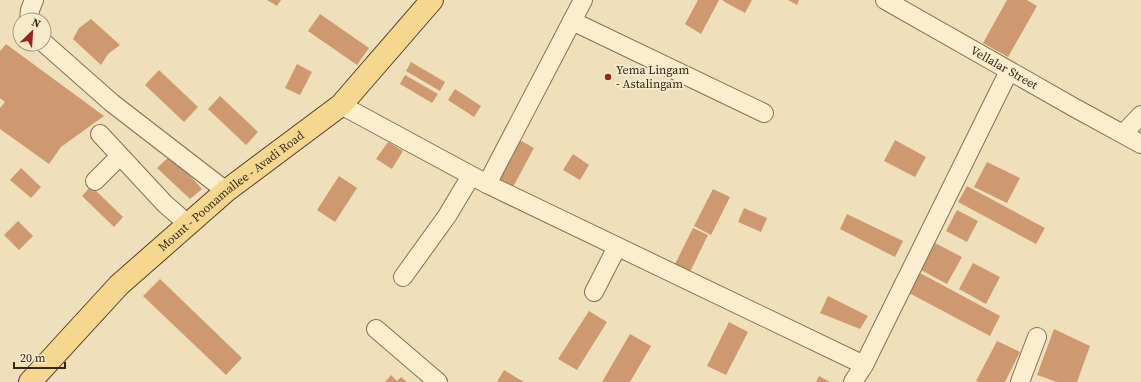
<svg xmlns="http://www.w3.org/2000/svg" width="1141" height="382" font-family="'Source Serif 4',serif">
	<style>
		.building { fill: #ce9970 }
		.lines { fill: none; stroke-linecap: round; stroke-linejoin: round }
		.minor-casing { stroke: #867055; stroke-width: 20 }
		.major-casing { stroke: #533e2a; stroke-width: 24 }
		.minor { stroke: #faeece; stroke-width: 18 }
		.major { stroke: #f5d790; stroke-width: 22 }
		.poi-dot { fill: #972423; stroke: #f6eacb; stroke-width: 1.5 }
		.labels { text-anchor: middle; stroke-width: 4; stroke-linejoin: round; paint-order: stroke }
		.street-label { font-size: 12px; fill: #35281a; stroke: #f6eacb }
		.poi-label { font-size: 12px; fill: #35281a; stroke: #f6eacb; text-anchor: start }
	</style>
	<rect width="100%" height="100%" fill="#efe0bb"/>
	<g class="building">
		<polygon points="267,0 281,0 277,6"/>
		<polygon points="698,0 719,0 701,34 685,24"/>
		<polygon points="723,0 752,0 745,13 723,1"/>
		<polygon points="788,0 799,0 797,5"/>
		<polygon points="1007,0 1027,0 1037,6 1008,57 983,43"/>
		<polygon points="320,14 369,48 357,65 308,31"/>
		<polygon points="91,19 120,45 108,54 101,65 73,39 79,28"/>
		<polygon points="6,44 104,116 61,147 49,164 0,129 0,108 5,102 0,98 0,51"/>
		<polygon points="411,62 445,82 440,91 406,71"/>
		<polygon points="297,64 312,72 300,95 285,88"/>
		<polygon points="159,70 198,107 184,122 145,85"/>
		<polygon points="405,75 438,94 432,103 400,84"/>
		<polygon points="455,89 481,106 474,117 448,100"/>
		<polygon points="220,96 258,132 246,145 208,109"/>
		<polygon points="516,138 534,148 513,187 495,178"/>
		<polygon points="895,140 926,157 915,177 884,161"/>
		<polygon points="388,142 403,151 392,169 376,159"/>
		<polygon points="573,154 589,165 580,180 563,170"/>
		<polygon points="171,155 202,189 190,199 157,168"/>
		<polygon points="987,162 1020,178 1007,203 974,187"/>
		<polygon points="21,168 41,187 31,198 10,180"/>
		<polygon points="339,176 357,188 335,222 317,210"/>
		<polygon points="91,186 123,217 114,227 82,196"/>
		<polygon points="967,186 1045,228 1036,244 958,202"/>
		<polygon points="713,189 730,197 711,235 694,226"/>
		<polygon points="744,208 767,218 761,232 738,222"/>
		<polygon points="957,210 978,221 967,242 946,231"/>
		<polygon points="847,214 903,241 895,257 840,229"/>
		<polygon points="18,221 33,236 19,250 4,235"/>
		<polygon points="693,228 708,235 688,276 673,268"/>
		<polygon points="935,243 962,257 947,284 921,270"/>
		<polygon points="973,263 1000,277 986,304 959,289"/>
		<polygon points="920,273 1000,316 990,336 909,293"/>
		<polygon points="160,279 242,358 226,375 143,296"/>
		<polygon points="828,296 868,316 860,329 820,313"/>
		<polygon points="589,311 607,322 577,370 558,359"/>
		<polygon points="729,322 748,332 726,375 707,366"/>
		<polygon points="1054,329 1090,346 1077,382 1057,382 1037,375"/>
		<polygon points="630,334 651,346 630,382 602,382"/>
		<polygon points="997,341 1020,352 1005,382 979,382 976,381"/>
		<polygon points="504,370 524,382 497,382"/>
		<polygon points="391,375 397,381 401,377 407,382 385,382"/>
		<polygon points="819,376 830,382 816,382"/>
	</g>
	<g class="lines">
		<defs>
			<g id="minor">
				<path id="s1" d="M885,0L1075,108L1141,144"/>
				<polyline points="29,20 30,10 34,0"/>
				<polyline points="572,21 764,113"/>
				<polyline points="44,43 112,103 226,191"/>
				<polyline points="341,105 487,184 864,365"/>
				<polyline points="1124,133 1141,115"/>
				<polyline points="100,134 165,204 188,224"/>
				<polyline points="95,181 120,156"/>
				<polyline points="487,184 583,0"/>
				<polyline points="403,277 447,216 471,176"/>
				<polyline points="594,292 617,247"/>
				<polyline points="376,329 438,382"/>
				<polyline points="853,382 864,365 1009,71"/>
				<polyline points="1020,382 1037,337"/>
			</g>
			<g id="major">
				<path id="s2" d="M30,382L119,285L226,191L341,105L432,0"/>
			</g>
		</defs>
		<use href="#minor" class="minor-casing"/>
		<use href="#major" class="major-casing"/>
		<use href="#minor" class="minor"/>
		<use href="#major" class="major"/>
	</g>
	<circle class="poi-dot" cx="608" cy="77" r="4"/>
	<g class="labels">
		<g class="street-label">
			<text dy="4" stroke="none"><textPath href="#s1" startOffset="137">Vellalar Street</textPath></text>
			<text dy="4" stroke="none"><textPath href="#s2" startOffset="278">Mount - Poonamallee - Avadi Road</textPath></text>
		</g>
		<g class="poi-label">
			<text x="616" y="74">Yema Lingam<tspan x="616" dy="14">- Astalingam</tspan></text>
		</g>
	</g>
	<g transform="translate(32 32) rotate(25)"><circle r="19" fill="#f6eacb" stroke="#a99c84"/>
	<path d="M0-3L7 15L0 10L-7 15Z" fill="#972423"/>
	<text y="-6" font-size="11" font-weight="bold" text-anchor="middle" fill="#35281a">N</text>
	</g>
	<path d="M14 362v6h51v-6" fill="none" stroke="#35281a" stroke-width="2"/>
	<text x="20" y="362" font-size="12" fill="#35281a" stroke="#f6eacb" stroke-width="3" paint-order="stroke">20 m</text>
</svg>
